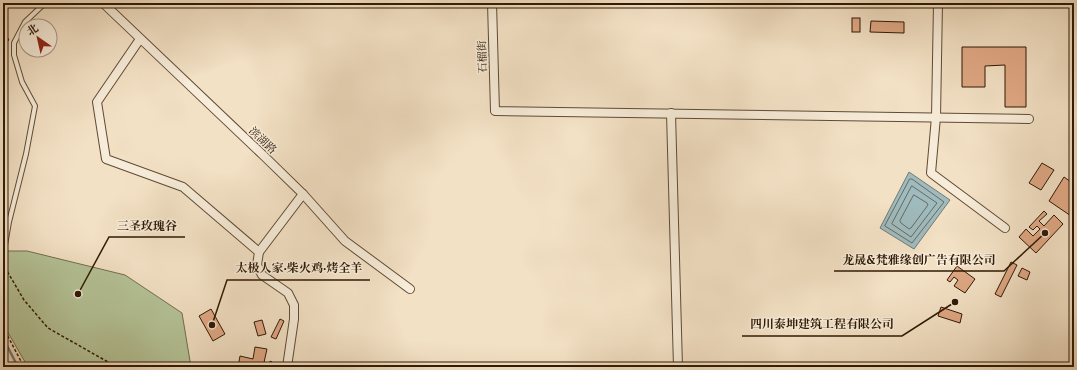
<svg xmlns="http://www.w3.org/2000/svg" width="1077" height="370" font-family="Vollkorn,'Noto Serif SC',serif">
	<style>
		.green { fill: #b5c498; stroke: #726e4e }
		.water { fill: #9fbbbe; stroke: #727a74 }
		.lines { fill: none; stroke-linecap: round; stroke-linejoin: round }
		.shore { stroke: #676a61; stroke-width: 1 }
		.stream { stroke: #727a74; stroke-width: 2.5 }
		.building { fill: #dfa884; stroke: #2f1904 }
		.lane-casing { stroke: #604b34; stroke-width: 6 }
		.street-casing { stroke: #604b34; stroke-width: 10 }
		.path { stroke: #2f1904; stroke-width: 1.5; stroke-dasharray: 3 2; stroke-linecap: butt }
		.lane { stroke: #f7ecd9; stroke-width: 4 }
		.street { stroke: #f7ecd9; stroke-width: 8 }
		.labels { text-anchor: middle; stroke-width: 3; stroke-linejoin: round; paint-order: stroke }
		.street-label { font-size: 11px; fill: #2f1904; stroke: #f7ecd9 }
		.leader { fill: none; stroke: #2f1904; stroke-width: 1.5 }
		.callout-dot { fill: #2f1904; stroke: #f7ecd9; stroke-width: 1.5 }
		.callout-label { font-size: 12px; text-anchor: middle; font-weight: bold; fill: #2f1904; stroke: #f7ecd9; stroke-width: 3; stroke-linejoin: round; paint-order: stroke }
	</style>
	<rect width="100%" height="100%" fill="#f3e1c5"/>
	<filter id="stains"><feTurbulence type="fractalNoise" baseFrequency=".005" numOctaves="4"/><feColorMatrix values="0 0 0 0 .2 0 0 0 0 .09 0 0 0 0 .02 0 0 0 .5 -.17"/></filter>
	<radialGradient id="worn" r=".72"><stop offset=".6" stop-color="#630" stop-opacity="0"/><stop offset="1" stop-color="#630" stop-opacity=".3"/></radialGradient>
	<polygon class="green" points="3,251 27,251 125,275 182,313 191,367 28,367 3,324"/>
	<polygon class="water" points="909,172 950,200 914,249 880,228"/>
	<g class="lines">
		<g class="shore">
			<polygon points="910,179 912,179 944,202 912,243 885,226"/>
			<polygon points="912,186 937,203 911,237 892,224"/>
			<polygon points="914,195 927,203 928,205 911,228 909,229 901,223 900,221"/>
		</g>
		<polyline class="stream" points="3,338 18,367"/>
	</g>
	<g class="building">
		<rect x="852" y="18" width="8" height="14"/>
		<polygon points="871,21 904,22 904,33 870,32"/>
		<polygon points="3,31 9,40 3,44"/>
		<polygon points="962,47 1026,47 1026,107 1005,107 1005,65 985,66 985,87 962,87"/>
		<polygon points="1042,163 1054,170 1041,190 1029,183"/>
		<polygon points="1064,177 1074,184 1074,218 1049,201"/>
		<polygon points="1044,211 1047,214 1039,221 1044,226 1054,215 1063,224 1036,253 1019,237 1026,229 1033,236 1040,229 1037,226 1033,230 1029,227"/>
		<polygon points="1011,262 1017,265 1001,297 995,294"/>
		<polygon points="957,266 975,279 965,293 954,286 958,280 954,277 950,282 947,280"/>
		<polygon points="1022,268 1030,272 1027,280 1018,276"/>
		<polygon points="941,307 962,314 960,323 938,316"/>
		<polygon points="211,309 225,334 213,341 199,316"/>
		<polygon points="280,319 284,321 276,339 271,337"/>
		<polygon points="262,320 266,334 258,336 254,322"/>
		<polygon points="255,347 267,349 263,367 238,367 240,356 253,359"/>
		<polygon points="271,361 275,367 265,367 264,366"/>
	</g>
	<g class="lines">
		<defs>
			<polyline id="lane" points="4,251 9,222 26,154 35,106 22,82 14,55 14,43 25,22 45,3"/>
			<g id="street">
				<polyline points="103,3 264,156 303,194 345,241 410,289"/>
				<polyline points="492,3 495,111 1029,119"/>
				<polyline points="938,3 936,117 931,173 1005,228"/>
				<polyline points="140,39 97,102 106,159 183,187 259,252 257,265 262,275 288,293 294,305 294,319 287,367"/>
				<polyline points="671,113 678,367"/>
				<polyline points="259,252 303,194"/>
			</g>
		</defs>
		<use href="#lane" class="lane-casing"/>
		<use href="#street" class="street-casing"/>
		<g class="path">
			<polyline points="3,9 9,3"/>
			<polyline points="5,257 7,271 24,300 48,328 108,362 120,367"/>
			<polyline points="3,327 24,367"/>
			<polyline points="3,362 6,367"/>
		</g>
		<use href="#lane" class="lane"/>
		<use href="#street" class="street"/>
	</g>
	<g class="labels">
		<g class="street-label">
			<text transform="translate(482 57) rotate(-92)" y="4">石榴街</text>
			<text transform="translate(263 140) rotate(44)" y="4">滨湖路</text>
		</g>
	</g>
	<path class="leader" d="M78 294L109 237H185M1045 233L1004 271H834M212 325L227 280H370M955 302L902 336H742"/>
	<g class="callout-dot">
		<circle cx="78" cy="294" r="4"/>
		<circle cx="1045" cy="233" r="4"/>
		<circle cx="212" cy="325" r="4"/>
		<circle cx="955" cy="302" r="4"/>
	</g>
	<g class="callout-label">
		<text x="147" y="230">三圣玫瑰谷</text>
		<text x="919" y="264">龙晟&amp;梵雅缘创广告有限公司</text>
		<text x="299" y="272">太极人家·柴火鸡·烤全羊</text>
		<text x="822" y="328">四川泰坤建筑工程有限公司</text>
	</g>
	<rect width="1077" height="370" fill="none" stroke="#f3e1c5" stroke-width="16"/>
	<rect x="4" y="4" width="1069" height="362" fill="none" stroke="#2f1904" stroke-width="2"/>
	<rect x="8" y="8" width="1061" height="354" fill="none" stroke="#2f1904"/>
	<g transform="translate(38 38) rotate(326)"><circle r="19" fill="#f7ecd9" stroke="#a79884"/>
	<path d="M0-3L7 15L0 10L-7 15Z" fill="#8f2418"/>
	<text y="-6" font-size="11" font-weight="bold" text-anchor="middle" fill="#2f1904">北</text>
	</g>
	<rect width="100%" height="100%" filter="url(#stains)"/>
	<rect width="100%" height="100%" fill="url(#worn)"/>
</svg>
